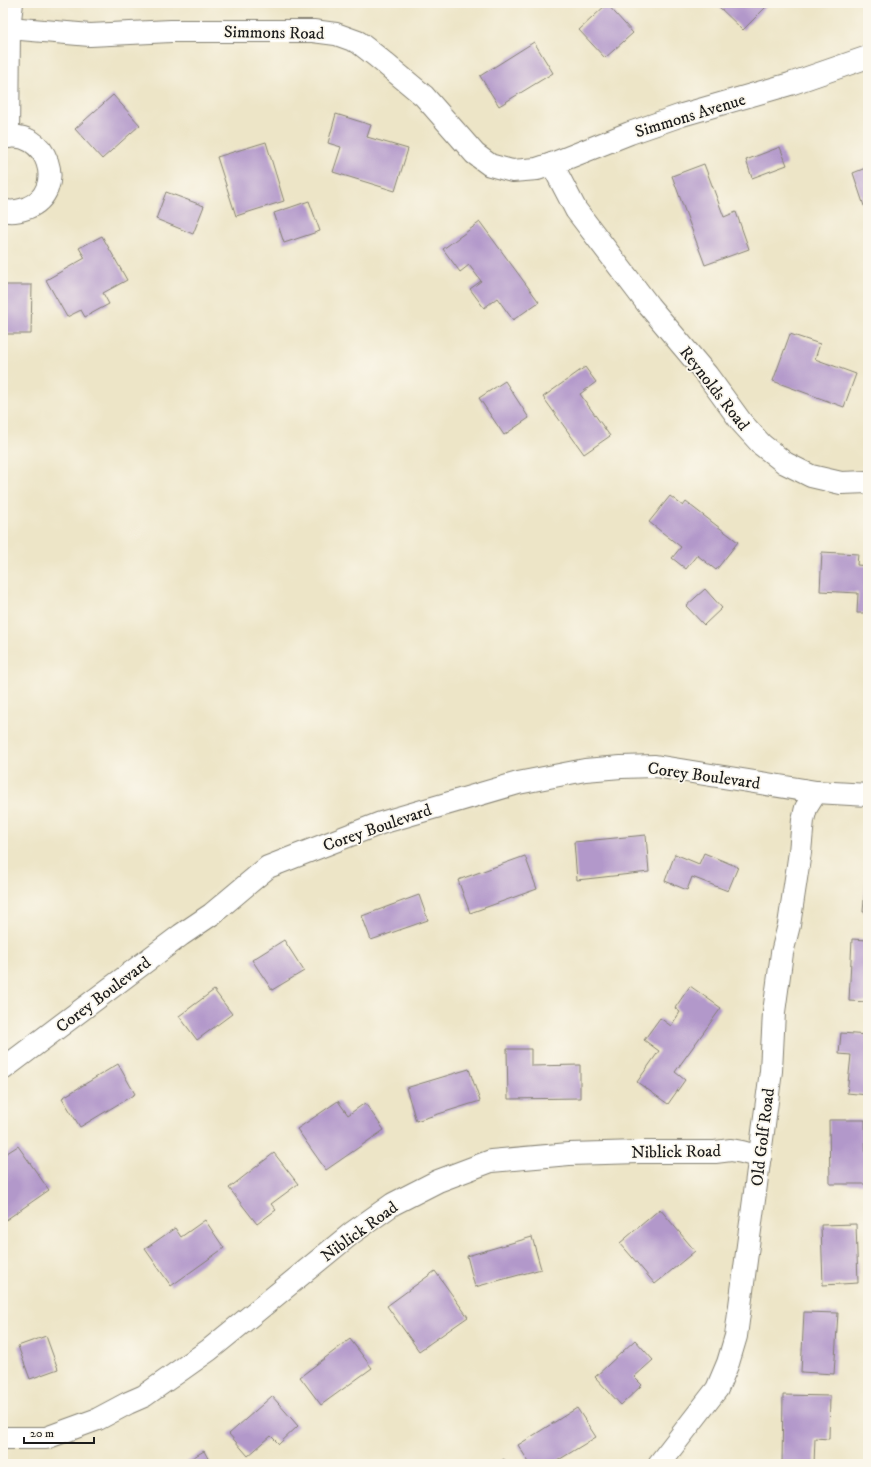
<svg xmlns="http://www.w3.org/2000/svg" width="871" height="1467" font-family="'IM FELL DW Pica',serif">
	<style>
		.building { fill: #b298ca }
		.lines { fill: none; stroke-linecap: round; stroke-linejoin: round }
		.minor-casing { stroke: #848072; stroke-width: 24 }
		.minor { stroke: #fff; stroke-width: 22 }
		.labels { text-anchor: middle; stroke-width: 3.5; stroke-linejoin: round; paint-order: stroke }
		.street-label { font-size: 17px; fill: #1c1c1c; stroke: #fbf7ec }
	</style>
	<rect width="100%" height="100%" fill="#fbf7ec"/>
	<filter id="ink" filterUnits="userSpaceOnUse"><feTurbulence type="fractalNoise" baseFrequency=".025" numOctaves="2"/><feDisplacementMap in="SourceGraphic" scale="8" xChannelSelector="R" yChannelSelector="G"/><feConvolveMatrix kernelMatrix="1 2 1 2 8 2 1 2 1" color-interpolation-filters="sRGB"/></filter>
	<filter id="wash" filterUnits="userSpaceOnUse"><feTurbulence type="fractalNoise" baseFrequency=".012" numOctaves="4" result="noise"/><feDisplacementMap in="SourceGraphic" scale="16" xChannelSelector="R" yChannelSelector="G"/><feGaussianBlur stdDeviation="0.9" result="paint"/><feColorMatrix in="noise" values="0 0 0 0 0 0 0 0 0 0 0 0 0 0 0 0 0 1.4 0 .05"/><feComposite in="paint" operator="in"/></filter>
	<g filter="url(#wash)">
		<rect width="100%" height="100%" fill="#ede5c7"/>
		<g id="blocks">
			<g class="building">
				<polygon points="719,3 770,3 743,30 717,5"/>
				<polygon points="607,4 633,33 605,58 579,30"/>
				<polygon points="534,42 553,73 499,106 480,76"/>
				<polygon points="113,95 140,125 102,159 75,129"/>
				<polygon points="336,114 371,125 367,137 408,149 395,191 333,172 341,147 328,143"/>
				<polygon points="266,142 284,201 236,216 217,157"/>
				<polygon points="780,147 787,165 752,178 746,160"/>
				<polygon points="704,164 724,217 736,212 749,249 705,265 672,176"/>
				<polygon points="868,167 868,205 864,206 853,173"/>
				<polygon points="166,192 204,206 193,234 156,219"/>
				<polygon points="309,201 320,231 284,243 274,213"/>
				<polygon points="480,222 539,302 513,320 497,298 484,308 470,289 481,281 469,265 460,272 443,249"/>
				<polygon points="102,236 127,280 103,293 109,304 85,317 81,310 67,317 46,280 85,258 79,248"/>
				<polygon points="3,285 32,285 31,334 3,334"/>
				<polygon points="790,334 820,344 815,359 856,374 844,407 773,381"/>
				<polygon points="585,367 596,382 580,394 610,436 584,454 543,397"/>
				<polygon points="505,381 529,418 504,435 479,398"/>
				<polygon points="670,496 683,506 686,502 738,542 716,570 697,555 686,569 672,558 681,547 649,522"/>
				<polygon points="822,552 858,554 857,565 868,566 868,613 857,613 858,593 820,591"/>
				<polygon points="705,589 722,608 704,625 686,606"/>
				<polygon points="646,835 649,872 577,880 574,842"/>
				<polygon points="704,853 738,867 728,891 692,877 687,890 665,881 675,854 699,864"/>
				<polygon points="525,856 537,889 470,913 458,880"/>
				<polygon points="867,865 868,865 868,912 863,912"/>
				<polygon points="419,895 428,920 371,940 362,916"/>
				<polygon points="852,939 868,940 868,1002 849,1001"/>
				<polygon points="284,940 304,971 272,990 252,960"/>
				<polygon points="690,986 721,1008 675,1072 685,1080 668,1104 637,1082 659,1051 644,1040 660,1018 671,1026 680,1012 675,1008"/>
				<polygon points="214,990 232,1014 197,1040 179,1016"/>
				<polygon points="841,1033 868,1035 868,1095 847,1093 851,1055 839,1054"/>
				<polygon points="507,1049 531,1049 531,1066 580,1065 580,1098 508,1099"/>
				<polygon points="118,1064 135,1094 80,1127 62,1098"/>
				<polygon points="469,1069 480,1101 416,1121 406,1088"/>
				<polygon points="338,1101 348,1115 365,1103 384,1130 326,1170 297,1129"/>
				<polygon points="829,1120 865,1120 866,1184 830,1184"/>
				<polygon points="18,1146 49,1190 3,1222 3,1147 7,1153"/>
				<polygon points="274,1153 298,1184 271,1204 276,1210 257,1224 229,1188"/>
				<polygon points="660,1209 695,1251 655,1284 620,1243"/>
				<polygon points="205,1220 224,1248 171,1286 145,1249 175,1228 181,1237"/>
				<polygon points="856,1224 858,1283 823,1285 821,1225"/>
				<polygon points="532,1237 541,1269 475,1287 467,1256"/>
				<polygon points="435,1271 468,1317 419,1351 387,1306"/>
				<polygon points="804,1312 838,1313 834,1374 801,1372"/>
				<polygon points="46,1336 58,1369 30,1379 18,1346"/>
				<polygon points="350,1339 372,1368 321,1405 300,1377"/>
				<polygon points="635,1340 653,1360 634,1377 642,1385 621,1405 595,1377"/>
				<polygon points="783,1395 830,1396 829,1439 815,1438 814,1464 782,1464"/>
				<polygon points="272,1396 298,1426 279,1444 271,1436 248,1456 229,1434"/>
				<polygon points="577,1408 596,1437 552,1464 530,1464 518,1445"/>
				<polygon points="204,1451 211,1464 182,1464"/>
				<polygon points="504,1459 507,1464 496,1464"/>
			</g>
		</g>
	</g>
	<g filter="url(#ink)">
		<use href="#blocks" fill-opacity="0" stroke="#848072" stroke-width="1"/>
		<g class="lines">
			<defs>
				<g id="minor">
					<polyline points="9,28 90,35 171,31 313,31 336,34 358,42 376,56 424,96 475,154 490,165 512,171 537,169 552,164 630,133 682,115 790,84 868,57"/>
					<polyline points="8,137 9,28 12,3"/>
					<path d="M3,138C47,126 69,191 27,208C19,211 11,213 3,210"/>
					<polyline points="552,164 576,210 649,306 707,375 742,423 762,445 785,463 811,476 841,483 868,482"/>
					<polyline points="3,1069 181,935 212,914 268,867 381,823 518,783 585,770 621,767 655,766 816,792 868,795"/>
					<polyline points="3,1438 46,1438 98,1419 128,1403 144,1396 209,1350 352,1233 393,1204 438,1181 491,1161 569,1154 640,1152 715,1152 731,1150 742,1152 760,1157"/>
					<polyline points="659,1464 717,1389 728,1363 736,1336 771,1071 774,1012 782,953 789,925 800,852 803,820 806,808 816,792"/>
				</g>
			</defs>
			<use href="#minor" class="minor-casing"/>
			<use href="#minor" class="minor"/>
		</g>
	</g>
	<g class="labels">
		<g class="street-label">
			<text transform="translate(274 32) rotate(1)" y="6">Simmons Road</text>
			<text transform="translate(690 115) rotate(-17)" y="6">Simmons Avenue</text>
			<text transform="translate(715 388) rotate(52)" y="6">Reynolds Road</text>
			<text transform="translate(704 775) rotate(8)" y="6">Corey Boulevard</text>
			<text transform="translate(377 827) rotate(-19)" y="6">Corey Boulevard</text>
			<text transform="translate(103 994) rotate(-37)" y="6">Corey Boulevard</text>
			<text transform="translate(762 1137) rotate(-83)" y="6">Old Golf Road</text>
			<text transform="translate(676 1151) rotate(-1)" y="6">Niblick Road</text>
			<text transform="translate(359 1231) rotate(-36)" y="6">Niblick Road</text>
		</g>
	</g>
	<rect width="871" height="1467" fill="none" stroke="#fbf7ec" stroke-width="16"/>
	<path d="M24 1437v6h70v-6" fill="none" stroke="#1c1c1c" stroke-width="2"/>
	<text x="30" y="1437" font-size="12" fill="#1c1c1c" stroke="#fbf7ec" stroke-width="3" paint-order="stroke">20 m</text>
</svg>
